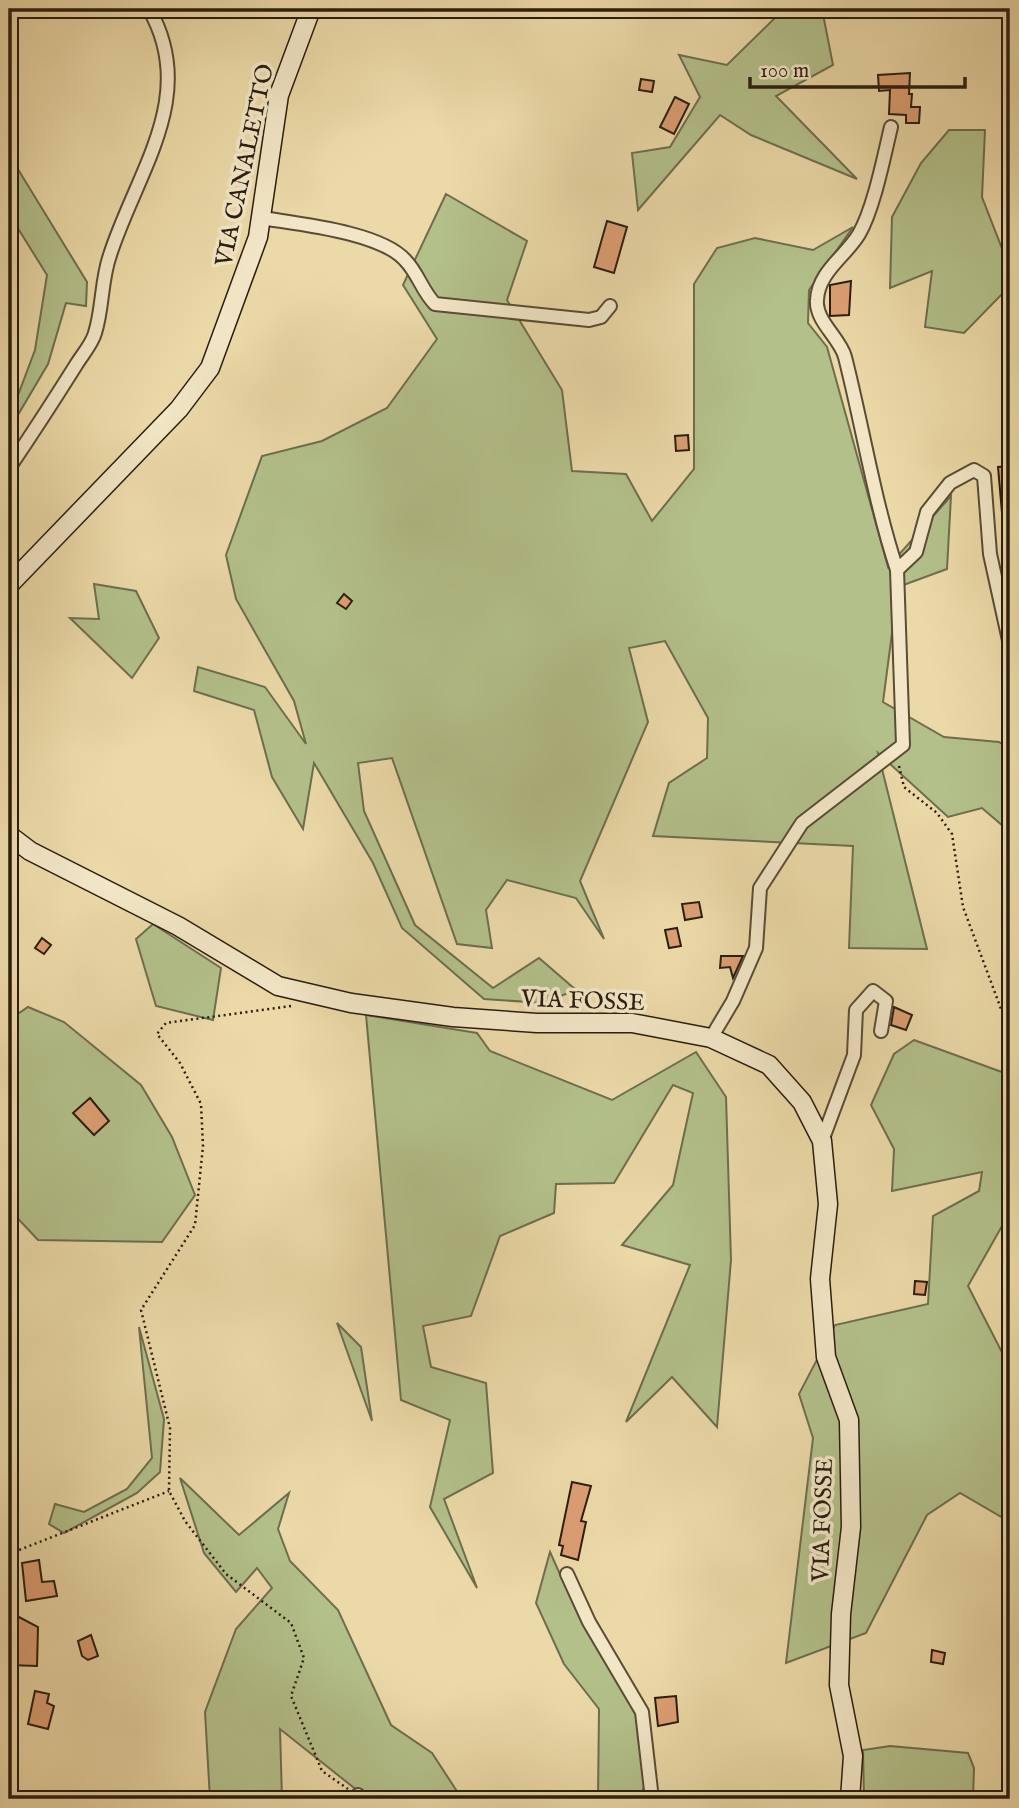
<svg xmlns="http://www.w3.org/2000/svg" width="1019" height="1808" font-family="'IM FELL English',serif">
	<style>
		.green { fill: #b3c08a; stroke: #6e6e4e; stroke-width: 2 }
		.building { fill: #dc9f73; stroke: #2a1d11; stroke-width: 2 }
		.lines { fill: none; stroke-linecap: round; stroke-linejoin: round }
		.street-casing { stroke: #5a4c36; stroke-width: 16 }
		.secondary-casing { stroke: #2a1d11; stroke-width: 21 }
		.path { stroke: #2a1d11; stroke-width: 2.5; stroke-dasharray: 2 3.5; stroke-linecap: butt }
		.street { stroke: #f2e6c6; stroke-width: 12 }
		.secondary { stroke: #f2e6c6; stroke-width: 18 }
		.labels { text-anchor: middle; stroke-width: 7; stroke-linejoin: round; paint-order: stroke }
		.street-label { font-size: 24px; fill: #2a1d11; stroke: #f2e6c6 }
	</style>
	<rect width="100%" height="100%" fill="#ebd9a7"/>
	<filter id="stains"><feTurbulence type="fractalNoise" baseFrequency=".00286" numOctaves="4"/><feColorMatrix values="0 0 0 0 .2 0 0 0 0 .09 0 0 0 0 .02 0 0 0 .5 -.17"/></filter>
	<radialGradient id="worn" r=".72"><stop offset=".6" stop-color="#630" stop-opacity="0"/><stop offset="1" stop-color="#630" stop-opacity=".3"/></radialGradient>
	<g class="green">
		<polygon points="784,9 822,9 833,65 776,96 857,179 751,135 720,115 638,210 632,153 670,147 700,97 679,55 727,65"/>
		<polygon points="949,130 985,130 982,197 1010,269 1010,303 1003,293 964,333 925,327 932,271 890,288 892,217 921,163"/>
		<polygon points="9,163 16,166 87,282 86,306 66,303 48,364 9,430 9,419 35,350 47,275 9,214"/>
		<polygon points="446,194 527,241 507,300 562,390 572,471 626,474 652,521 694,469 694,284 717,248 755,238 813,250 853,227 809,290 808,323 827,347 888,567 951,496 947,569 898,587 883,702 944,737 999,742 1010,749 1010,832 982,808 948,817 878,753 927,949 849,948 853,846 653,836 669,783 707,758 708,718 665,641 629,648 648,722 580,881 604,939 576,898 507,880 486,910 492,948 457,944 392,758 358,763 364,811 415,925 493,988 539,958 576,990 543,1003 484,999 402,928 373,863 314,763 303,829 272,777 254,710 194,691 198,667 265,687 306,744 294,701 236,599 226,555 262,456 322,441 387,408 437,339 403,285"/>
		<polygon points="94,584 136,591 159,638 132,678 70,618 99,619"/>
		<polygon points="153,924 221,968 213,1020 156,1006 136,939"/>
		<polygon points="28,1007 64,1022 141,1085 172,1137 195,1195 162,1242 38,1240 9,1209 9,1020"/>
		<polygon points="366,1015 477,1033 490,1051 612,1100 696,1052 726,1097 731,1260 717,1427 672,1377 626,1422 690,1265 622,1245 673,1185 693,1093 673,1085 614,1183 556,1184 554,1213 500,1236 471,1316 423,1326 431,1367 486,1383 493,1473 444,1499 477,1588 430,1507 450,1420 401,1400"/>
		<polygon points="914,1040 1010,1075 1010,1212 968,1286 1010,1368 1010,1522 960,1493 927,1515 866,1633 786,1663 813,1438 799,1394 835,1325 928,1304 933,1216 979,1191 982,1172 892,1191 894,1149 871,1105 894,1054"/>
		<polygon points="337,1323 361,1347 372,1421"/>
		<polygon points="139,1327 164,1419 160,1472 137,1493 64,1533 49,1524 55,1504 84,1512 127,1489 152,1458"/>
		<polygon points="180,1478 239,1535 289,1493 278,1529 290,1561 338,1610 391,1725 432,1753 462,1799 368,1799 280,1729 282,1799 210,1799 205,1712 236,1629 272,1588 257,1568 236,1592 204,1553"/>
		<polygon points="550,1552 582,1623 631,1694 651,1771 639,1799 598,1799 599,1709 564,1664 536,1603"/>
		<polygon points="890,1746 968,1753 974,1768 973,1799 864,1799 863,1750"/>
	</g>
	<g class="building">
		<polygon points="910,73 909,94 912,94 911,107 920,107 919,123 906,123 906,115 889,114 890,90 879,91 878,75"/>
		<polygon points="641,79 654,81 652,92 639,90"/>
		<polygon points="675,97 689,104 674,134 660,127"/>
		<polygon points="607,221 627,227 614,273 594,267"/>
		<polygon points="851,281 849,315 830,316 830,285"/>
		<polygon points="688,435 689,450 676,451 675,436"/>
		<polygon points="1010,466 1010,513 1002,513 998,467"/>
		<polygon points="344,594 352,601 346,609 337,603"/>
		<polygon points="699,902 702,917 685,920 682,904"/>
		<polygon points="677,928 681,946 669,948 665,930"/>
		<polygon points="42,938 51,945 44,954 35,948"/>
		<polygon points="721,956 743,956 733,978 730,967 720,968"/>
		<polygon points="894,1007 912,1015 906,1030 891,1025"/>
		<polygon points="90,1098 109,1121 94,1135 73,1113"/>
		<polygon points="915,1281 927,1282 925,1295 914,1294"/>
		<polygon points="572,1482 591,1486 581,1521 586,1522 578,1560 561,1555 563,1546 559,1545"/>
		<polygon points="39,1560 42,1582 54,1581 57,1596 26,1601 22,1563"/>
		<polygon points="17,1616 38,1627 37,1666 9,1665 9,1647 11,1647"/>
		<polygon points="91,1635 98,1656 88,1660 82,1656 78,1641"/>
		<polygon points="932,1650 945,1653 943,1664 931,1662"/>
		<polygon points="35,1691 49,1694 47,1703 54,1706 48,1729 28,1724"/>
		<polygon points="676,1696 678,1722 658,1726 655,1698"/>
	</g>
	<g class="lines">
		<defs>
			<g id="street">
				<path d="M891,127C884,156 874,208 859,234C846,256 818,272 817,300C815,321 840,338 845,357C863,428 874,500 897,570L916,552L927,512L950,483L974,470L984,476L990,554L1010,645"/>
				<path d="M262,218C298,224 380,232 405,260C418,273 422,291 435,304L589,320L601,317L610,306"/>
				<path d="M9,468C32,434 54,400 76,365C82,355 92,344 95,333C103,308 101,280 110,255C137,171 199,96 149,9"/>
				<polyline points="711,1038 733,1001 756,948 760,888 802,823 903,745 897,570"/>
				<polyline points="822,1141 854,1055 856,1010 873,991 886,1001 881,1031"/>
				<polyline points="567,1574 589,1622 642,1712 652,1799"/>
				<polyline points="358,1795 360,1799"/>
			</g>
			<g id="secondary">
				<polyline points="9,585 179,409 210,368 258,237 279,95 311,9"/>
				<polyline points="9,835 30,851 178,926 278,986 351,1003 453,1017 537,1023 632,1023 711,1038 769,1065 802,1102 822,1141 828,1204 820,1279 826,1357 849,1420 851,1527 841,1614 839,1685 853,1756 850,1799"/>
			</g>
		</defs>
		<use href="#street" class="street-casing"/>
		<use href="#secondary" class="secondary-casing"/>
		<g class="path">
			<polyline points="899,766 904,787 937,813 952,834 963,907 1010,1033"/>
			<polyline points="291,1006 166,1023 157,1034 180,1063 201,1104 203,1146 195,1225 141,1310 170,1428 169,1491 185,1521 226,1574 291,1623 304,1658 291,1696 322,1771 348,1789"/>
			<polyline points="9,1554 169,1491"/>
		</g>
		<use href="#street" class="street"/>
		<use href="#secondary" class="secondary"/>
	</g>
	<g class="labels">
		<g class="street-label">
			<text transform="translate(244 165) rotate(-78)" y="8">VIA CANALETTO</text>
			<text transform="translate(583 1000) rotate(2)" y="8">VIA FOSSE</text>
			<text transform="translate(822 1520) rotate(-88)" y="8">VIA FOSSE</text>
		</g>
	</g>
	<rect width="1019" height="1808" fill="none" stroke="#ebd9a7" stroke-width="35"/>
	<rect x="10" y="10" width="998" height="1787" fill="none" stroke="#2a1d11" stroke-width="3.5"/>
	<rect x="18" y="18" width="984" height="1773" fill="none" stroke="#2a1d11" stroke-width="2"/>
	<path d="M750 77v10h215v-10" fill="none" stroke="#2a1d11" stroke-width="3.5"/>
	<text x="760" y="77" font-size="21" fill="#2a1d11" stroke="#f2e6c6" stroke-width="5" paint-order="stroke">100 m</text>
	<rect width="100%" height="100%" filter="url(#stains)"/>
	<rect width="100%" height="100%" fill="url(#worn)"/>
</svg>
